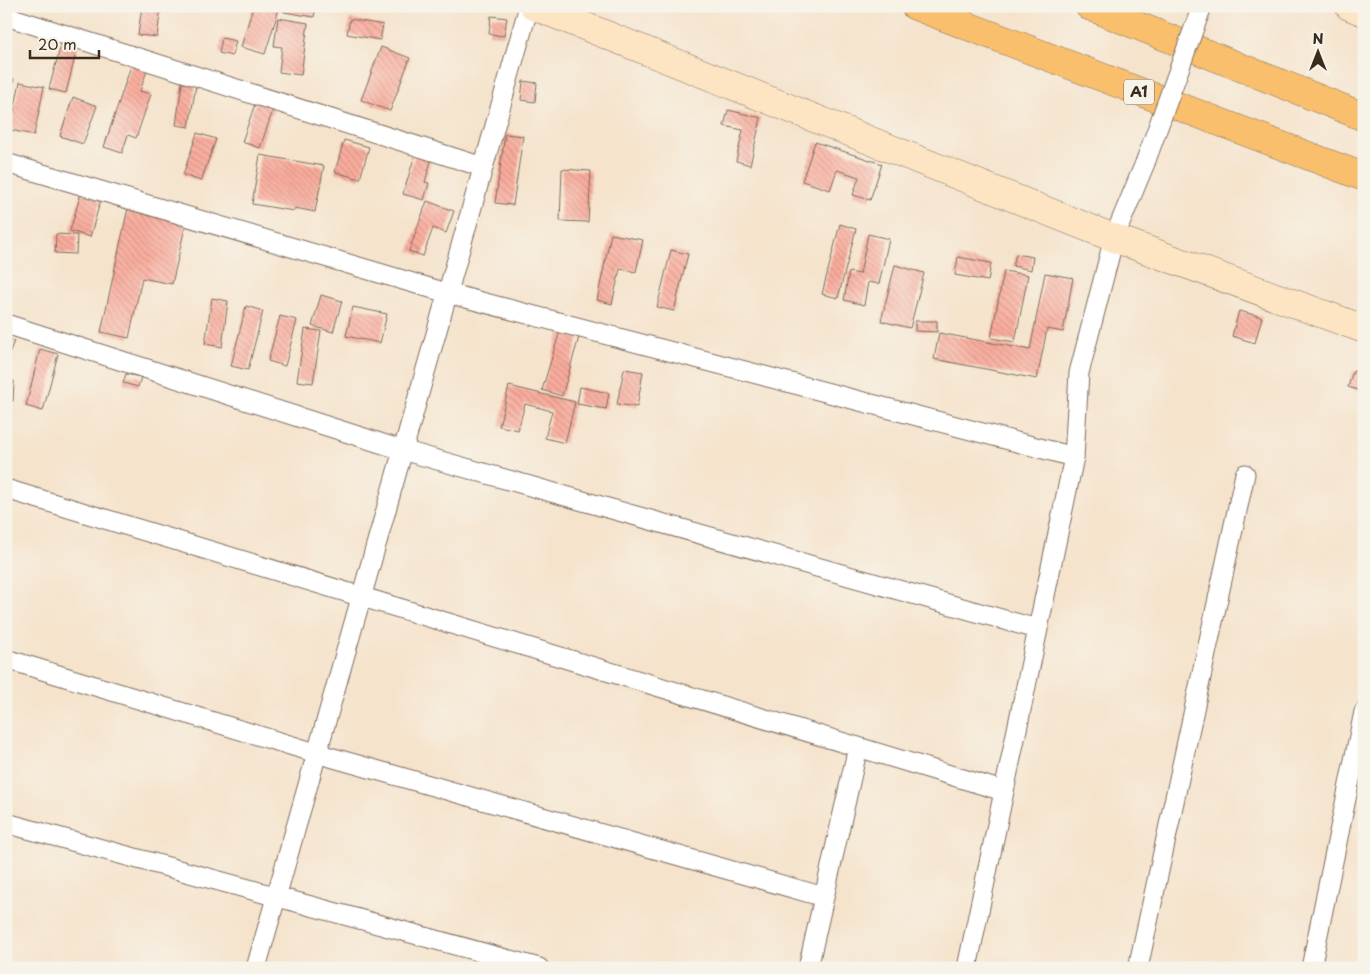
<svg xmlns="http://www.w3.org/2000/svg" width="1370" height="974" font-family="'Playpen Sans',sans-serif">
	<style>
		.building { fill: url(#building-back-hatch) }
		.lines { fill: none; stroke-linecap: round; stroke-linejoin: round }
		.street-casing { stroke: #7c6b5b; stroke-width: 21 }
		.secondary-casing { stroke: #7c6b5b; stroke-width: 29 }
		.highway-casing { stroke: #7c6b5b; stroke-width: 29 }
		.street { stroke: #fff; stroke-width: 19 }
		.secondary { stroke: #fde5c4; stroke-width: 28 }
		.highway { stroke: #f9bf6c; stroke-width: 28 }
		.street-bridge-casing { stroke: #7c6b5b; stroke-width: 21; stroke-linecap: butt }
		.street-bridge { stroke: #fff; stroke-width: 19 }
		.labels { text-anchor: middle; stroke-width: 4; stroke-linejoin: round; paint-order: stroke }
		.shield { fill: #f7f3e8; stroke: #73665b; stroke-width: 1 }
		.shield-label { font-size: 15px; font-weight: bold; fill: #3b2a1e }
	</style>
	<defs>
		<pattern id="building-back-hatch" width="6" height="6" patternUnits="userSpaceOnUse" patternTransform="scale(1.25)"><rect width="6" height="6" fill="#fbad9e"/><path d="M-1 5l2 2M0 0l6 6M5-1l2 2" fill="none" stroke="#cc8d80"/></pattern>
	</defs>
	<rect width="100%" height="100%" fill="#f7f3e8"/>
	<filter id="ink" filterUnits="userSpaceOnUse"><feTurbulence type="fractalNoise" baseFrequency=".02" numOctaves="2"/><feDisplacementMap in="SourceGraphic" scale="10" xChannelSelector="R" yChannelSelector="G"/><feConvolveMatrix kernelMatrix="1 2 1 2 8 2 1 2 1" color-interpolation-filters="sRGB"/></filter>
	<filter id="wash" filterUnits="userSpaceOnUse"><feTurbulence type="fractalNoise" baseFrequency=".0096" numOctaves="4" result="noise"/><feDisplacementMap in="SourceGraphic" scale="20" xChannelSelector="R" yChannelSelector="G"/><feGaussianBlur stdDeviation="1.12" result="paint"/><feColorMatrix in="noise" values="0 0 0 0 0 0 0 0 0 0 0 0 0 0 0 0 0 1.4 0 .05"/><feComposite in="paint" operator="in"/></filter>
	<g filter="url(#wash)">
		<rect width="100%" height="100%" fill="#f5e3cc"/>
		<g id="blocks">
			<g class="building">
				<polygon points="142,6 161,6 157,37 138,35"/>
				<polygon points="256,6 283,6 282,9 279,9 265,54 241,47 253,7 256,8"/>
				<polygon points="285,6 316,6 314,17 284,12"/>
				<polygon points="491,16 507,18 504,36 489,34"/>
				<polygon points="278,18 308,23 301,75 279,72 282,47 274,46"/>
				<polygon points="350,19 383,25 380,40 347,34"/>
				<polygon points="63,37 79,41 66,93 49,89"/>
				<polygon points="222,38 236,41 232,56 219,53"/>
				<polygon points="381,47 410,58 390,111 361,100"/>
				<polygon points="134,57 150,62 140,91 151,94 136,138 128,135 122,153 104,147"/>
				<polygon points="6,77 14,79 7,105 6,105"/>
				<polygon points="523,81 537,83 535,102 521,100"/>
				<polygon points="20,82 44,87 34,135 10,130"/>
				<polygon points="182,83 196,85 189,127 176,125"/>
				<polygon points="258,95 276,101 260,148 242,142"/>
				<polygon points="73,97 97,106 83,144 60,136"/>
				<polygon points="728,110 761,118 750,165 736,161 743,130 724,126"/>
				<polygon points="197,133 216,139 201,181 183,175"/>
				<polygon points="505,134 523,136 513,205 495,203"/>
				<polygon points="344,140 369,147 360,179 335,172"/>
				<polygon points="419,142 435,147 425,182 429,183 424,200 403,194"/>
				<polygon points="815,142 882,164 870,200 853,195 859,177 837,170 830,190 802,181"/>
				<polygon points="260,155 324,166 315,212 295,208 294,211 252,204"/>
				<polygon points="562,169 591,171 588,222 560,221"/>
				<polygon points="81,193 101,199 90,237 70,231"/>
				<polygon points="427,201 454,211 446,233 433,228 423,256 409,251"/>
				<polygon points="128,208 186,223 172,284 142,278 129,338 101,332"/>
				<polygon points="840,224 856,229 838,298 822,294"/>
				<polygon points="56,234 77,235 76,254 55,253"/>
				<polygon points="611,234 643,240 636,272 620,269 612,304 597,300"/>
				<polygon points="868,234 889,239 879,284 868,282 864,305 844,300 849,272 860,274"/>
				<polygon points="671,250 688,254 674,311 657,307"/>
				<polygon points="1016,254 1033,257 1031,270 1013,266"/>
				<polygon points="958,257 991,263 988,281 955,275"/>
				<polygon points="895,265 924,273 910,328 881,321"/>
				<polygon points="1004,271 1028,275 1015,342 991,338"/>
				<polygon points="1045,273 1073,278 1063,332 1047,329 1037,379 934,359 939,333 1030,350"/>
				<polygon points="321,295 342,301 333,332 312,326"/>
				<polygon points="212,298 228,301 222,347 205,344"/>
				<polygon points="246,306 263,311 248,370 231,366"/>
				<polygon points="353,307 387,314 380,343 346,336"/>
				<polygon points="1239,311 1262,317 1255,343 1232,336"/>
				<polygon points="280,316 297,320 285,366 268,361"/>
				<polygon points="915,321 937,321 937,332 915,331"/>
				<polygon points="305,329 321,331 313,383 297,381"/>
				<polygon points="560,331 579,337 562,396 542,390"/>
				<polygon points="6,338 14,341 6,361"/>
				<polygon points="40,349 58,354 43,411 26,406"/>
				<polygon points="624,369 643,372 637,407 617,404"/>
				<polygon points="1353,371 1364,374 1364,392 1348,387"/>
				<polygon points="126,374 141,377 138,387 123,383"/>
				<polygon points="6,381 14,381 13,401 6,401"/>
				<polygon points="509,386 575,402 565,443 545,438 552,411 525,404 518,430 499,426"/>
				<polygon points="580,387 609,393 606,409 577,404"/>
			</g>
		</g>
	</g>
	<g filter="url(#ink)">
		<use href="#blocks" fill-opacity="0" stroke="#7c6b5b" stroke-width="1"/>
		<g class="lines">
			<defs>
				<g id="street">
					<polyline points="6,16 483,167"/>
					<polyline points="6,163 447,293 1074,457"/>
					<polyline points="6,324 402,450 1037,629"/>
					<polyline points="6,489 1003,791"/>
					<polyline points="6,659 316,753 824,897"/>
					<polyline points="6,823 539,968"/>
					<polyline points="256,968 529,6"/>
					<polyline points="808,968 858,747"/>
					<polyline points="967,968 1074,457 1079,373 1114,238 1145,163"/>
					<polyline points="1138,968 1245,474"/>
					<polyline points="1311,968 1364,712"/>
				</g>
				<g id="secondary">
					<polyline points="534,6 1114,238 1364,329"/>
					<polyline points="1349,6 1364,12"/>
				</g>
				<g id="highway">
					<polyline points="915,6 1364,177"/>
					<polyline points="1089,6 1364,117"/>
				</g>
			</defs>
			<use href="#street" class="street-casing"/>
			<use href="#secondary" class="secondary-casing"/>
			<use href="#highway" class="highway-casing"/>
			<use href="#street" class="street"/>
			<use href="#secondary" class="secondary"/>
			<use href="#highway" class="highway"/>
			<defs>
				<polyline id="street-bridge" points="1145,163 1202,6"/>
			</defs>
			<use href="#street-bridge" class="street-bridge-casing"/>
			<use href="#street-bridge" class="street-bridge"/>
		</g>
	</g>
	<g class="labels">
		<rect class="shield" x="1124" y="79.5" width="30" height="25" rx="4"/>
		<g class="shield-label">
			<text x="1139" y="97">A1</text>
		</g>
	</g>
	<rect width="1370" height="974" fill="none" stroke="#f7f3e8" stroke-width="25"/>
	<g transform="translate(1318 52)" stroke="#f7f3e8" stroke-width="4" paint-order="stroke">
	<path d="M0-4L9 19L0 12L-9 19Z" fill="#3b2a1e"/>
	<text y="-8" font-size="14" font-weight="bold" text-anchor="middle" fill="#3b2a1e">N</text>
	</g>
	<path d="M30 50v8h69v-8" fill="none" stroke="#3b2a1e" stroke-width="2.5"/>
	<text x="38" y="50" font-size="15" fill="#3b2a1e" stroke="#f7f3e8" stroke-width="4" paint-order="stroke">20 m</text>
</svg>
